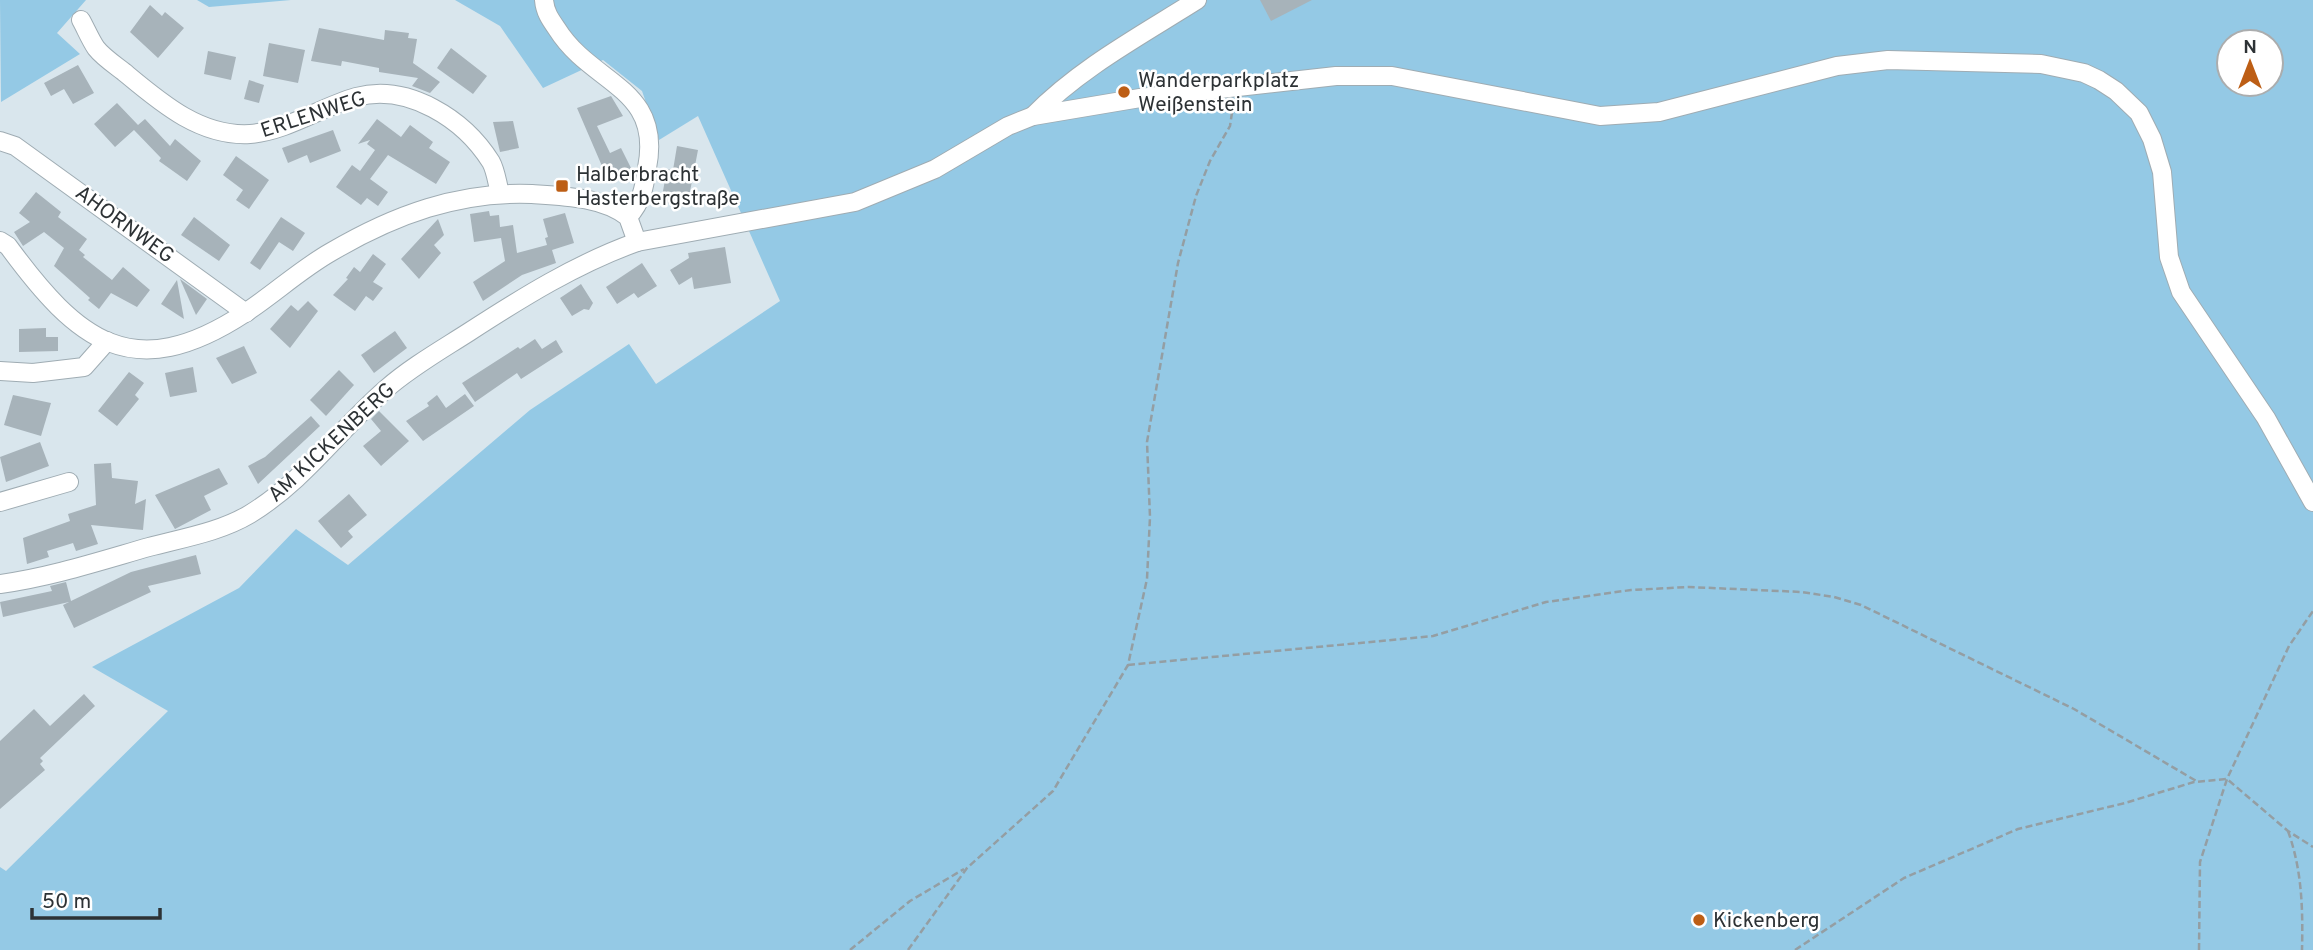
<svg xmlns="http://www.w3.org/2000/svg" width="2313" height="950" font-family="Overpass,sans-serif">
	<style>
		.green { fill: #94c9e5; fill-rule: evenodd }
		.building { fill: #a7b3ba }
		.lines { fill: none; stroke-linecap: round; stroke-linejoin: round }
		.street-casing { stroke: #9facb3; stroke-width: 20 }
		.path { stroke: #949ea3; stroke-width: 2.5; stroke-dasharray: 7 3.5; stroke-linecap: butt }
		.street { stroke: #fff; stroke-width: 18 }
		.poi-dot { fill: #bd5e15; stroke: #fff; stroke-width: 2.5 }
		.labels { text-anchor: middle; stroke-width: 5; stroke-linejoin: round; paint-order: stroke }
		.poi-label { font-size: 21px; fill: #2d3235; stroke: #fff; text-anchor: start }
		.street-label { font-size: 21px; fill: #2d3235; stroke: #fff }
	</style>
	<rect width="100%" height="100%" fill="#d9e6ed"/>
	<g class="green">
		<polygon points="0,0 86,0 57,33 80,54 1,102"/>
		<polygon points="197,0 291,0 209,7"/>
		<path d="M455,0H2313V950H0V867L6,871L168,711L92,667L239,588L296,529L348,565L530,410L629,344L656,384L780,301L698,116L659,140L642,91L603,60L543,88L500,26ZM2229,42H2271V84H2229Z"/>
	</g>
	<g class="building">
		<polygon points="1260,0 1312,0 1271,21"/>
		<polygon points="150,5 162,16 165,12 184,28 158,58 130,32"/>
		<polygon points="319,28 384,40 385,30 409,33 408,38 417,39 413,63 440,82 430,93 412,86 418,78 379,72 379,68 342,61 341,66 311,61"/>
		<polygon points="269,43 305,50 298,83 263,76"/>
		<polygon points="451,48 487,76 473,94 437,68"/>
		<polygon points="208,51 236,57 231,80 204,74"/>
		<polygon points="78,65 94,93 73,104 64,89 51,96 44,83"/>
		<polygon points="249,80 264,85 259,103 244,99"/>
		<polygon points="611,96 623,116 597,126 610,153 621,148 632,170 618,177 614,169 605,173 577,108"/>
		<polygon points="117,103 138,125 145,119 170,146 175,139 201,161 187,181 159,161 161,158 134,130 115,147 94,124"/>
		<polygon points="377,119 401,137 410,125 433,142 429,148 450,162 436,184 388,155 370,179 388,192 378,206 367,198 361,205 336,187 352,165 360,171 375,150 367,144 370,140 358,144"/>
		<polygon points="513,121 519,148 500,152 493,122"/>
		<polygon points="333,130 341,151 310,163 307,155 288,163 282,148"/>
		<polygon points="677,146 698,150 687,207 661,202 667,169 673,170"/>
		<polygon points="236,156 269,180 249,209 236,200 243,190 223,175"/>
		<polygon points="36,192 61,212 58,217 87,239 79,250 85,255 83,257 112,280 123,267 150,290 137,307 111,293 99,309 88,300 90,298 54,266 64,248 44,232 23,246 14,232 30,222 19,213"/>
		<polygon points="489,211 490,216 499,215 500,227 513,225 517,253 547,245 545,238 548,237 543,219 565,213 574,243 552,250 556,263 522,275 483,301 473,282 505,261 501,238 474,242 470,214"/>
		<polygon points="194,217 230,245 219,261 181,235"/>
		<polygon points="281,217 305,233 293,251 279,242 260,270 250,263"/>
		<polygon points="438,219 444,235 434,245 441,253 419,279 401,259"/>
		<polygon points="725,247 731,283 694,289 692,277 679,285 670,270 689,258 688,253"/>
		<polygon points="373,254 386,264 373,282 383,288 373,301 366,296 355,311 333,295 348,279 346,278 354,267 360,272"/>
		<polygon points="642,263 657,286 638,298 634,293 617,304 606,287"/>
		<polygon points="180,279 207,299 196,315"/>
		<polygon points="177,280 184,319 161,304"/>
		<polygon points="581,284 593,303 589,310 584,309 572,316 560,298"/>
		<polygon points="308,301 318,311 290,348 270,329 291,305 298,311"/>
		<polygon points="46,328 46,337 58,337 58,351 19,352 19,329"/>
		<polygon points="395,331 407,348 374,373 361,355"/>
		<polygon points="535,339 542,349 556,340 563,352 521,379 517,373 475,402 462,383 518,347 520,349"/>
		<polygon points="244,346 257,373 232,384 216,358"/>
		<polygon points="193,367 197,392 170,397 165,373"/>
		<polygon points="339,370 354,385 326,416 310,400"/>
		<polygon points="129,372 144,383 135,395 139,399 117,426 98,411"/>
		<polygon points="465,394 474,406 423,441 406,421 429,406 427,403 437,395 446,408"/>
		<polygon points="13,395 51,403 41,436 4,425"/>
		<polygon points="379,411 409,441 381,466 363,446 381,431 371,419"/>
		<polygon points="311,416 320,426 258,484 248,466 265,457"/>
		<polygon points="40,442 49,466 6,482 0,457"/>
		<polygon points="111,463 112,478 138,481 135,504 146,499 143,530 91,525 98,544 76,551 73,543 47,551 49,557 27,564 23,538 70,521 68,514 96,505 94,464"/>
		<polygon points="219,468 228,484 204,496 211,510 175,529 155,495"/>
		<polygon points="349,494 367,515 348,531 353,537 341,548 318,521"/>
		<polygon points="196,555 201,574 148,586 151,592 74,628 63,605 69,602 3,617 0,602 52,591 50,586 66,582 71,601 131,572"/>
		<polygon points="84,694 95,706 40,758 43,761 40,764 45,770 0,809 0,741 34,709 50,726"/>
	</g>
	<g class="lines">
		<defs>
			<g id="street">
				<path d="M544,0C545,12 550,19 557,29C592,85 663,87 647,168C644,189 642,201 628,217"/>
				<path d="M81,20C86,29 90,39 96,48C103,57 115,65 124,72C160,102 200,137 250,134C287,131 321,107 356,97C408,83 464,119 491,162C496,171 497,183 500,193"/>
				<path d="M1033,116C1080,68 1140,36 1197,0"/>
				<polyline points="0,141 15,146 246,313"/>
				<path d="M0,241L8,246C77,340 132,387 245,313C274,294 301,269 331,252C394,215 459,191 532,194C563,196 603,197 628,217L637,242"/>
				<polyline points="0,371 33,373 84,367 107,341"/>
				<polyline points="0,502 69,482"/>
				<path d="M0,584C51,577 100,561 149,547C183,538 220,532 250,514C304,481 339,430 386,389C411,367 441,350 469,332C523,297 576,264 637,242L855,202L935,169L1008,126L1033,116L1140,98L1336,76H1392L1600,116L1659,112L1837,66L1888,60L2041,64L2084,73L2099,80L2116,91L2139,113L2152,139L2162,172L2169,257L2181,292L2266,418L2313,502"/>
			</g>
		</defs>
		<use href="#street" class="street-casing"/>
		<g class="path">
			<polyline points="1128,665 1433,636 1546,602 1631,590 1689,587 1802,592 1834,597 1861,605 2074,709 2198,782"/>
			<path d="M2288,831C2302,870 2303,909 2302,950"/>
			<polyline points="850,950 910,901 964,869"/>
			<polyline points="908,950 967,868 1053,791 1128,665 1147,579 1150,517 1147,442 1178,263 1196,196 1210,161 1230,126 1233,106"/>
			<polyline points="1795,950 1904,878 2018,829 2125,803 2194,782 2227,779 2288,831 2313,847"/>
			<polyline points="2199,950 2200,862 2227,779 2289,646 2313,611"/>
		</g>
		<use href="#street" class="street"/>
	</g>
	<g class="poi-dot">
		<circle cx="1124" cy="92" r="7"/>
		<rect x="555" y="179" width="14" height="14" rx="3.5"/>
		<circle cx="1699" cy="920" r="7"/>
	</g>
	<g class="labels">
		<g class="poi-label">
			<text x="1138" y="87">Wanderparkplatz<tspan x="1138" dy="24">Weißenstein</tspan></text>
			<text x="576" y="181">Halberbracht<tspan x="576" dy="24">Hasterbergstraße</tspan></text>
			<text x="1713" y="927">Kickenberg</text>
		</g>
		<g class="street-label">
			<text transform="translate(313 114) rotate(-18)" y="7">ERLENWEG</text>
			<text transform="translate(125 224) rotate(36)" y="7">AHORNWEG</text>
			<text transform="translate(331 442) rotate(-43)" y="7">AM KICKENBERG</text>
		</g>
	</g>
	<g transform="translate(2250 63)"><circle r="33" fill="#ffffff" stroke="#abadae" stroke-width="2"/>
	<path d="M0-5L12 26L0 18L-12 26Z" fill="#bd5e15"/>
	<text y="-10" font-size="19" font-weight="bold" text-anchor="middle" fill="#2d3235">N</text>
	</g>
	<path d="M32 908v10h128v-10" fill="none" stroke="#2d3235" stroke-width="3.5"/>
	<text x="42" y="908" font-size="21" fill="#2d3235" stroke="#ffffff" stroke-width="5" paint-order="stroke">50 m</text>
</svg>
